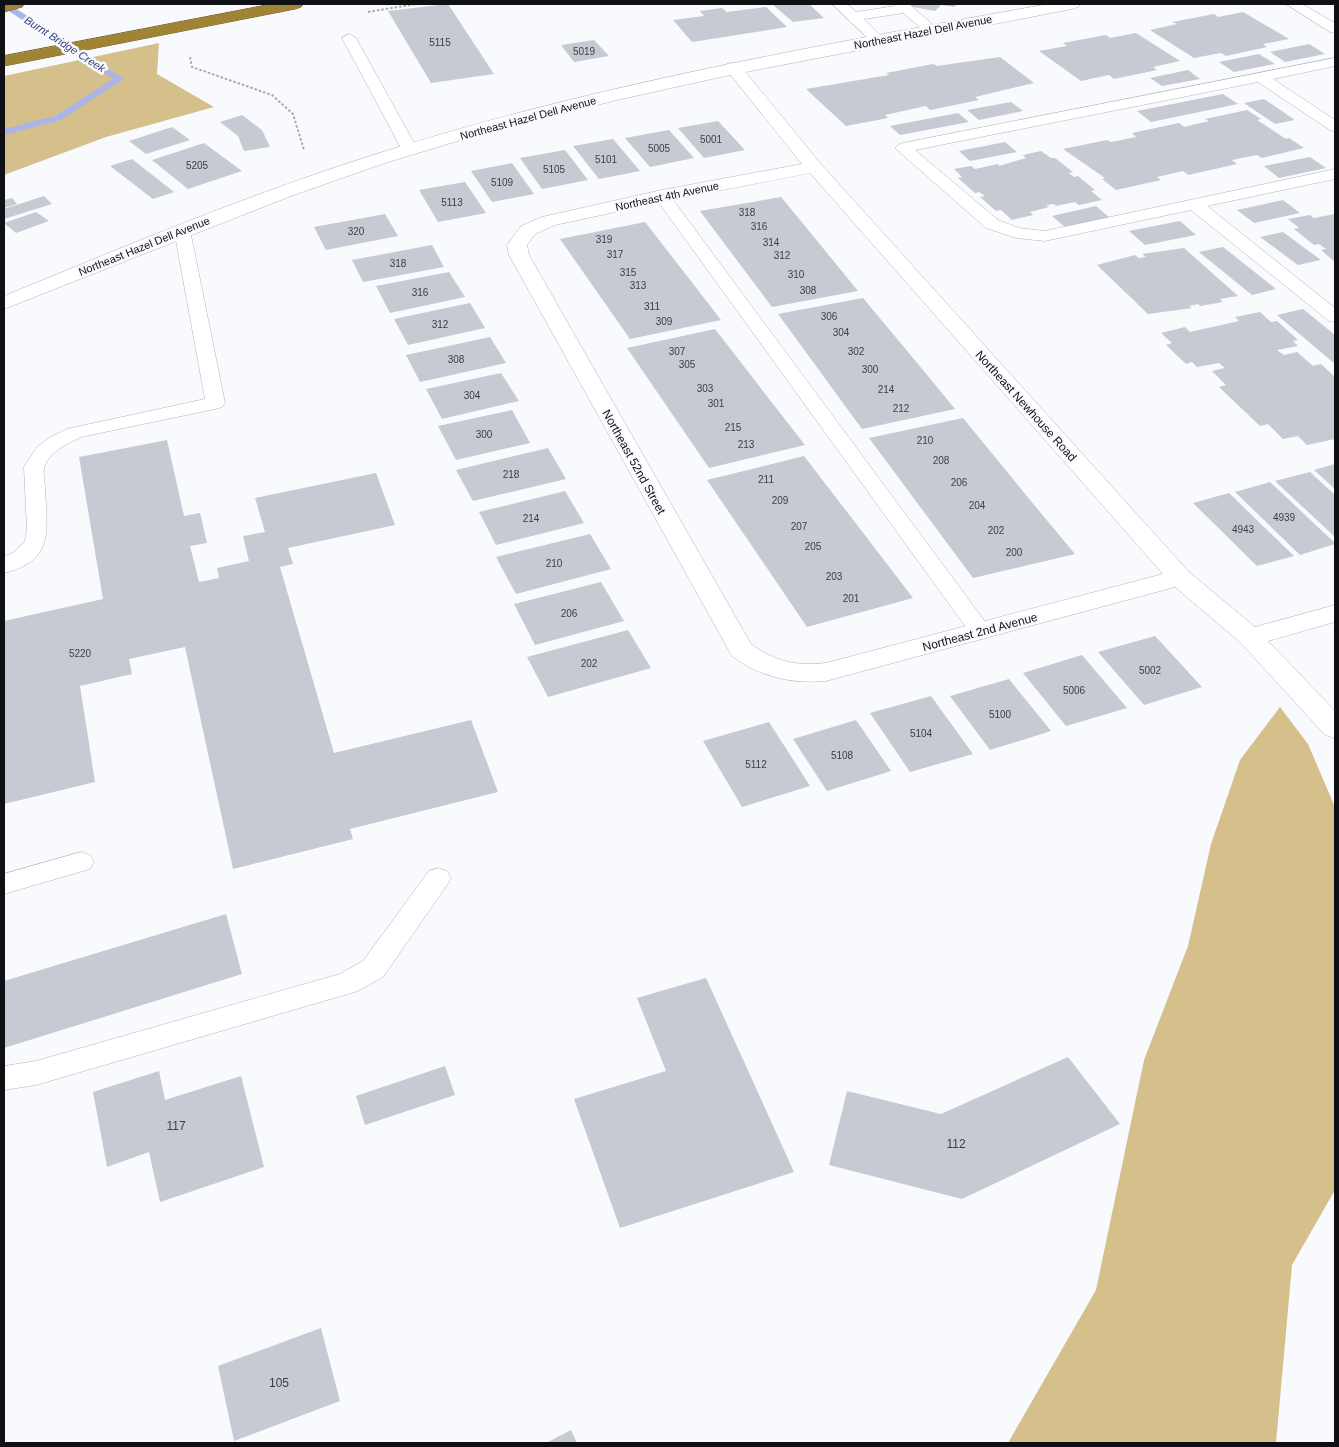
<svg xmlns="http://www.w3.org/2000/svg" width="1339" height="1447" font-family="Helvetica,sans-serif">
	<style>
		.forest { fill: #d5c08c }
		.lines { fill: none; stroke-linecap: round; stroke-linejoin: round }
		.stream { fill: #aab4e6; fill-rule: evenodd }
		.building { fill: #c7c9d3 }
		.lane-casing { stroke: #b1b4bd; stroke-width: 1 }
		.street-casing { stroke: #b1b4bd; stroke-width: 1 }
		.secondary-casing { stroke: #b1b4bd; stroke-width: 1 }
		.highway-casing { stroke: #6e5b29; stroke-width: 1 }
		.path { stroke: #a8a9ad; stroke-width: 2; stroke-dasharray: 2.5 2; stroke-linecap: butt }
		.lane { fill: #fff; fill-rule: evenodd }
		.street { fill: #fff; fill-rule: evenodd }
		.secondary { fill: #fff; fill-rule: evenodd }
		.highway { fill: #a18334; fill-rule: evenodd }
		.labels { text-anchor: middle; stroke-width: 5; stroke-linejoin: round; paint-order: stroke }
		.number-label { font-size: 10px; fill: #3d3e44 }
		.far-street-label { font-size: 11px; fill: #0f1014; stroke: #f9fafe }
		.far-water-label { font-size: 11px; font-style: italic; fill: #3a427f; stroke: #f9fafe }
		.street-label { font-size: 12px; fill: #0f1014; stroke: #f9fafe }
		.near-number-label { font-size: 12px; fill: #3d3e44 }
	</style>
	<rect width="100%" height="100%" fill="#f9fafe"/>
	<g class="forest">
		<polygon points="159,43 157,74 214,107 106,137 4,175 4,76"/>
		<polygon points="1280,707 1308,744 1335,807 1335,1190 1292,1265 1276,1443 1008,1443 1096,1290 1144,1060 1188,946 1211,844 1240,760"/>
	</g>
	<g class="lines">
		<polygon class="stream" points="4,4 9,4 124,79 61,120 4,135 4,129 55,116 113,79 4,8"/>
	</g>
	<g class="building">
		<polygon points="448,4 494,74 431,83 388,11"/>
		<polygon points="772,4 809,4 824,18 793,22"/>
		<polygon points="911,4 957,4 954,7 941,5 935,11 908,6"/>
		<polygon points="766,7 787,27 692,42 673,20 704,16 700,11 722,8 727,12"/>
		<polygon points="1243,12 1289,39 1263,44 1267,47 1226,56 1221,53 1194,58 1150,30 1177,24 1172,22 1214,14 1218,17"/>
		<polygon points="1136,33 1180,61 1153,67 1157,70 1114,79 1109,75 1081,81 1039,51 1067,46 1063,43 1106,35 1110,38"/>
		<polygon points="594,40 609,56 574,62 561,45"/>
		<polygon points="1309,44 1325,54 1285,62 1270,52"/>
		<polygon points="1259,54 1275,64 1234,72 1219,62"/>
		<polygon points="1000,57 1034,83 975,97 979,100 930,110 926,106 885,115 888,118 846,126 806,89 889,75 886,73 933,64 937,66"/>
		<polygon points="1188,70 1200,79 1162,86 1150,78"/>
		<polygon points="1223,94 1238,104 1151,122 1137,111"/>
		<polygon points="1264,99 1295,120 1275,124 1244,103"/>
		<polygon points="1011,102 1023,111 979,120 967,110"/>
		<polygon points="1247,110 1261,119 1257,120 1286,139 1289,138 1304,148 1262,158 1257,155 1232,160 1237,164 1188,175 1183,171 1157,177 1161,180 1116,190 1102,179 1105,178 1063,149 1107,140 1111,142 1136,137 1132,133 1179,123 1184,127 1209,121 1205,119"/>
		<polygon points="958,113 969,122 900,135 890,126"/>
		<polygon points="242,115 262,130 270,147 244,151 238,136 220,122"/>
		<polygon points="718,121 745,150 704,158 678,128"/>
		<polygon points="172,127 190,140 146,154 129,141"/>
		<polygon points="669,130 694,158 650,167 625,138"/>
		<polygon points="613,139 640,171 599,179 573,146"/>
		<polygon points="1005,142 1017,152 970,161 959,151"/>
		<polygon points="204,143 242,171 188,189 152,160"/>
		<polygon points="565,150 588,180 542,189 520,158"/>
		<polygon points="1041,151 1051,158 1055,158 1073,172 1069,173 1074,177 1078,176 1095,190 1091,191 1102,200 1079,205 1075,202 1056,206 1054,204 1046,205 1049,207 1030,212 1033,215 1012,220 1001,210 996,211 980,197 985,196 979,192 975,193 958,178 962,177 954,169 971,166 975,169 998,164 999,166 1026,158 1023,155"/>
		<polygon points="1310,157 1326,168 1279,178 1264,166"/>
		<polygon points="132,159 174,192 153,199 110,166"/>
		<polygon points="512,163 534,194 492,202 471,171"/>
		<polygon points="465,182 486,213 438,222 419,190"/>
		<polygon points="44,196 52,204 4,219 4,209"/>
		<polygon points="781,197 805,226 858,291 772,307 700,211"/>
		<polygon points="12,198 17,204 4,208 4,200"/>
		<polygon points="1283,200 1300,213 1254,223 1237,210"/>
		<polygon points="1096,206 1110,218 1066,228 1052,216"/>
		<polygon points="36,212 49,221 16,233 4,223"/>
		<polygon points="385,214 398,236 326,250 314,227"/>
		<polygon points="1335,214 1335,262 1321,250 1326,249 1319,244 1314,245 1294,229 1299,228 1288,219 1310,215 1314,218"/>
		<polygon points="1180,221 1196,235 1145,245 1129,231"/>
		<polygon points="645,222 694,285 721,320 630,339 560,239"/>
		<polygon points="1283,232 1321,260 1298,265 1260,237"/>
		<polygon points="432,245 444,267 363,282 352,260"/>
		<polygon points="1223,247 1276,289 1252,295 1199,252"/>
		<polygon points="1184,248 1238,296 1220,299 1223,302 1200,306 1198,304 1189,306 1192,308 1148,314 1097,265 1135,255 1139,258 1146,257 1142,254"/>
		<polygon points="449,272 465,297 390,313 376,286"/>
		<polygon points="863,298 923,370 955,409 862,429 778,314"/>
		<polygon points="470,303 485,328 408,345 394,319"/>
		<polygon points="1303,309 1335,335 1335,364 1277,315"/>
		<polygon points="1260,312 1271,322 1277,321 1298,340 1293,341 1298,346 1277,350 1284,355 1297,352 1313,366 1321,364 1335,377 1335,439 1307,445 1298,436 1283,439 1268,424 1260,426 1219,387 1226,385 1212,371 1225,368 1219,363 1197,367 1192,362 1186,364 1166,345 1172,343 1161,333 1185,327 1190,332 1239,321 1235,317"/>
		<polygon points="715,329 773,404 805,445 709,468 627,348"/>
		<polygon points="490,337 506,363 420,382 406,355"/>
		<polygon points="501,373 519,401 442,419 426,389"/>
		<polygon points="512,410 530,443 456,460 438,426"/>
		<polygon points="963,418 1035,506 1075,554 973,578 869,438"/>
		<polygon points="167,440 184,516 200,513 207,543 190,546 199,582 219,578 217,568 249,561 243,536 265,532 255,498 376,473 395,525 288,548 293,564 280,567 334,753 471,720 498,792 350,829 353,839 233,869 185,647 129,659 132,674 80,686 95,782 4,804 4,621 103,599 79,457"/>
		<polygon points="548,448 566,479 473,501 456,470"/>
		<polygon points="804,456 874,547 913,598 807,627 707,480"/>
		<polygon points="1335,464 1335,489 1314,470"/>
		<polygon points="1310,472 1335,495 1335,537 1275,481"/>
		<polygon points="1270,482 1335,543 1335,544 1300,555 1235,492"/>
		<polygon points="565,491 584,523 496,545 479,512"/>
		<polygon points="1229,493 1294,556 1257,566 1193,503"/>
		<polygon points="590,534 611,569 516,594 496,557"/>
		<polygon points="601,582 624,621 535,645 514,604"/>
		<polygon points="628,630 651,668 548,697 527,657"/>
		<polygon points="1155,636 1202,687 1144,705 1098,652"/>
		<polygon points="1082,655 1127,708 1066,726 1023,673"/>
		<polygon points="1009,679 1051,731 990,750 950,696"/>
		<polygon points="931,696 973,754 910,772 870,713"/>
		<polygon points="856,720 891,771 827,791 793,739"/>
		<polygon points="769,722 810,786 742,807 703,741"/>
		<polygon points="226,914 242,974 4,1048 4,981"/>
		<polygon points="706,978 794,1172 620,1228 574,1099 666,1071 637,998"/>
		<polygon points="1068,1057 1120,1124 962,1199 829,1165 847,1091 941,1114"/>
		<polygon points="445,1066 455,1095 365,1125 356,1096"/>
		<polygon points="159,1071 165,1100 241,1076 264,1167 160,1202 149,1152 107,1167 93,1092"/>
		<polygon points="321,1328 340,1401 234,1441 218,1366"/>
		<polygon points="571,1430 577,1443 546,1443"/>
	</g>
	<g class="lines">
		<defs>
			<g id="lane">
				<polygon points="832,4 847,4 856,12 895,6 894,4 909,4 939,30 937,33 927,33 903,13 864,19 885,40 878,44 873,43"/>
				<polygon points="1286,4 1302,4 1335,23 1335,33 1330,32"/>
				<polygon points="349,34 356,38 418,150 416,153 404,153 402,150 342,38"/>
				<polygon points="1335,58 1335,66 1273,79 1335,120 1335,132 1330,130 1258,82 915,150 998,220 1019,228 1045,231 1335,169 1335,179 1207,206 1335,308 1335,322 1329,321 1191,210 1045,241 1016,238 986,228 895,148 898,145 903,143"/>
				<polygon points="662,191 668,193 989,627 992,632 989,637 981,639 973,637 654,196 656,193"/>
				<path d="M182,225L188,226L190,230L225,403L222,407L215,409L81,437C67,444 52,450 45,465C42,471 45,481 45,488C47,529 55,561 4,573V557L14,552L25,541L27,530L24,467L37,447L49,438L67,429L205,399L174,230L176,226Z"/>
				<polygon points="81,852 90,855 94,862 90,869 4,894 4,874"/>
				<polygon points="438,868 447,871 451,878 447,885 383,977 358,991 36,1085 4,1090 4,1066 36,1061 340,974 363,961 429,871"/>
			</g>
			<path id="street" d="M733,63L739,64L820,163L1189,572L1255,627L1335,605V622L1268,641L1335,711V738L1325,735L1241,643L1175,587L826,681C791,684 760,677 732,656L509,255L507,245L521,226L542,217L662,190L802,164L725,68L727,64ZM810,173L1163,574L826,663C795,666 776,662 751,644L529,255L527,245L535,234L555,225L662,202Z"/>
			<path id="secondary" d="M1048,4H1080L1078,7L1072,9L730,75L617,100L474,136L385,163L291,196L4,309V296C135,242 267,187 402,146C613,81 832,43 1048,4Z"/>
			<g id="highway">
				<polygon points="4,4 24,4 22,7 4,12"/>
				<polygon points="272,4 303,4 301,7 295,9 4,66 4,56"/>
			</g>
		</defs>
		<use href="#lane" class="lane-casing"/>
		<use href="#street" class="street-casing"/>
		<use href="#secondary" class="secondary-casing"/>
		<use href="#highway" class="highway-casing"/>
		<g class="path">
			<polyline points="368,12 416,4"/>
			<polyline points="190,57 192,67 272,95 293,114 304,150"/>
		</g>
		<use href="#lane" class="lane"/>
		<use href="#street" class="street"/>
		<use href="#secondary" class="secondary"/>
		<use href="#highway" class="highway"/>
	</g>
	<g class="labels">
		<g class="number-label">
			<text x="440" y="46">5115</text>
			<text x="584" y="55">5019</text>
			<text x="711" y="143">5001</text>
			<text x="659" y="152">5005</text>
			<text x="606" y="163">5101</text>
			<text x="197" y="169">5205</text>
			<text x="554" y="173">5105</text>
			<text x="502" y="186">5109</text>
			<text x="452" y="206">5113</text>
			<text x="747" y="216">318</text>
			<text x="759" y="230">316</text>
			<text x="356" y="235">320</text>
			<text x="604" y="243">319</text>
			<text x="771" y="246">314</text>
			<text x="615" y="258">317</text>
			<text x="782" y="259">312</text>
			<text x="398" y="267">318</text>
			<text x="628" y="276">315</text>
			<text x="796" y="278">310</text>
			<text x="638" y="289">313</text>
			<text x="808" y="294">308</text>
			<text x="420" y="296">316</text>
			<text x="652" y="310">311</text>
			<text x="829" y="320">306</text>
			<text x="664" y="325">309</text>
			<text x="440" y="328">312</text>
			<text x="841" y="336">304</text>
			<text x="677" y="355">307</text>
			<text x="856" y="355">302</text>
			<text x="456" y="363">308</text>
			<text x="687" y="368">305</text>
			<text x="870" y="373">300</text>
			<text x="705" y="392">303</text>
			<text x="886" y="393">214</text>
			<text x="472" y="399">304</text>
			<text x="716" y="407">301</text>
			<text x="901" y="412">212</text>
			<text x="733" y="431">215</text>
			<text x="484" y="438">300</text>
			<text x="925" y="444">210</text>
			<text x="746" y="448">213</text>
			<text x="941" y="464">208</text>
			<text x="511" y="478">218</text>
			<text x="766" y="483">211</text>
			<text x="959" y="486">206</text>
			<text x="780" y="504">209</text>
			<text x="977" y="509">204</text>
			<text x="1284" y="521">4939</text>
			<text x="531" y="522">214</text>
			<text x="799" y="530">207</text>
			<text x="1243" y="533">4943</text>
			<text x="996" y="534">202</text>
			<text x="813" y="550">205</text>
			<text x="1014" y="556">200</text>
			<text x="554" y="567">210</text>
			<text x="834" y="580">203</text>
			<text x="851" y="602">201</text>
			<text x="569" y="617">206</text>
			<text x="80" y="657">5220</text>
			<text x="589" y="667">202</text>
			<text x="1150" y="674">5002</text>
			<text x="1074" y="694">5006</text>
			<text x="1000" y="718">5100</text>
			<text x="921" y="737">5104</text>
			<text x="842" y="759">5108</text>
			<text x="756" y="768">5112</text>
		</g>
		<g class="far-street-label">
			<text transform="translate(923 32) rotate(-11)" y="4">Northeast Hazel Dell Avenue</text>
			<text transform="translate(528 118) rotate(-15)" y="4">Northeast Hazel Dell Avenue</text>
			<text transform="translate(667 196) rotate(-12)" y="4">Northeast 4th Avenue</text>
			<text transform="translate(144 246) rotate(-22)" y="4">Northeast Hazel Dell Avenue</text>
		</g>
		<g class="far-water-label">
			<text transform="translate(65 44) rotate(33)" y="4">Burnt Bridge Creek</text>
		</g>
		<g class="street-label">
			<text transform="translate(1026 406) rotate(48)" y="4">Northeast Newhouse Road</text>
			<text transform="translate(634 462) rotate(61)" y="4">Northeast 52nd Street</text>
			<text transform="translate(980 632) rotate(-15)" y="4">Northeast 2nd Avenue</text>
		</g>
		<g class="near-number-label">
			<text x="176" y="1130">117</text>
			<text x="956" y="1148">112</text>
			<text x="279" y="1387">105</text>
		</g>
	</g>
	<rect width="1339" height="1447" fill="none" stroke="#0f1014" stroke-width="10"/>
</svg>
